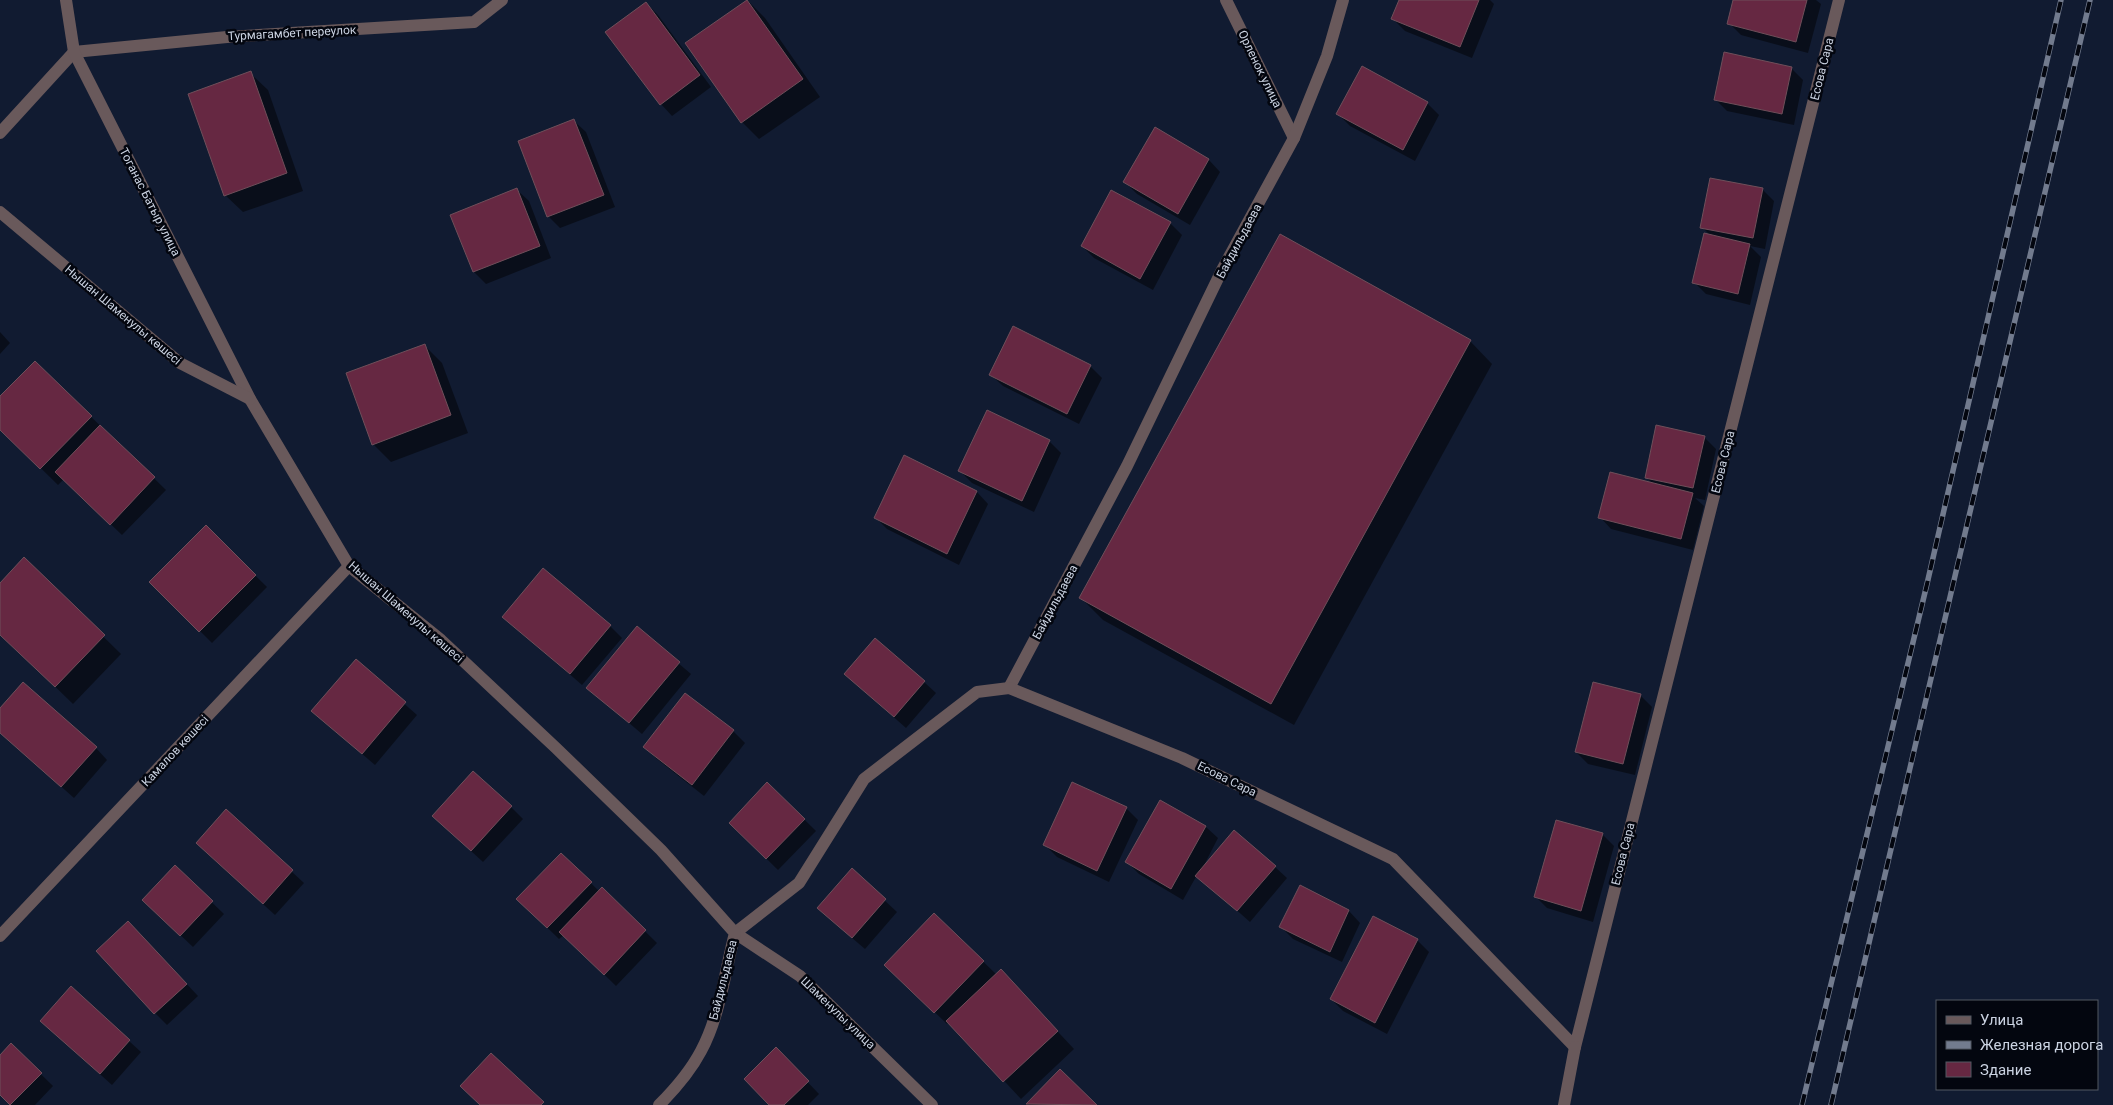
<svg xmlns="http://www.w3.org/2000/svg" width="2113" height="1105" font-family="Roboto,sans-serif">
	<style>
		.shadow { fill: #0007 }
		.building { fill: #662842; stroke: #6f4f5a }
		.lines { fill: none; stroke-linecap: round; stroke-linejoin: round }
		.minor { stroke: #69595b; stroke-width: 12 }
		.tertiary { stroke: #69595b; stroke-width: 12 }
		.rail-casing { stroke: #727b8e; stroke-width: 5.5 }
		.rail { stroke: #03060f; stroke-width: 4; stroke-dasharray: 11; stroke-linecap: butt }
		.labels { text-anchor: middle; stroke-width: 5; stroke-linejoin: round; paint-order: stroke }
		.street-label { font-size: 12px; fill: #cbd3e2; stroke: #03060f }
	</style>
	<rect width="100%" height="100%" fill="#111b31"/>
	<g class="shadow">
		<polygon points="1400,0 1490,0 1494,4 1472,58 1405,31 1393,19"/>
		<polygon points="1735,0 1816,0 1821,4 1808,53 1741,35 1729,23"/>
		<polygon points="748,1 765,18 820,97 759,139 742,122 687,43"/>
		<polygon points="646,3 658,15 711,87 672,116 661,104"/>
		<polygon points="1791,68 1803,80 1794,125 1727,111 1715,99"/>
		<polygon points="250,73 268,90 303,191 243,212 225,195"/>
		<polygon points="1427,103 1439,115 1415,161 1350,126 1338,114"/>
		<polygon points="574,121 586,132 615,207 560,228 548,216"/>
		<polygon points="1156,129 1209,160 1220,172 1190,225 1137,194 1125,182"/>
		<polygon points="1762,189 1774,201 1765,249 1750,246 1761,257 1750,305 1706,294 1694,282 1711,236 1702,227"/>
		<polygon points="517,190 529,201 551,258 486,284 474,272 452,216"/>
		<polygon points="1112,191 1170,223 1182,235 1153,290 1094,258 1082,246"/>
		<polygon points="0,332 10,343 0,354"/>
		<polygon points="1470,341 1492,364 1294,725 1103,620 1081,598"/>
		<polygon points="424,345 442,363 468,433 391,462 373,444"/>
		<polygon points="35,362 166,490 122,535 64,479 58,485 0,428 0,398"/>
		<polygon points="1090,366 1102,378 1079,424 1003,386 991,375"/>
		<polygon points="1704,437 1716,449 1705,500 1695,498 1704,506 1693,550 1611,529 1600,517 1653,484 1646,477"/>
		<polygon points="1049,441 1061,453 1034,512 972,483 960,471"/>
		<polygon points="905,457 977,492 988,504 959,565 887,529 875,517"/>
		<polygon points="206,527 267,587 212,643 151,582"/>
		<polygon points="24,559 121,654 73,704 0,633 0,584"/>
		<polygon points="504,617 610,626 622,638 582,685"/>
		<polygon points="637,628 691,674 642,734 588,688"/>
		<polygon points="356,661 417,715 375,765 325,722"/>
		<polygon points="845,674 924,682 936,693 906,728"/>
		<polygon points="1640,695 1652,707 1635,775 1588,764 1576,752"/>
		<polygon points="0,710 96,748 107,760 74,798 0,732"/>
		<polygon points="733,731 745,743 704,796 657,759 645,747"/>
		<polygon points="768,784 816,831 778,870 730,823"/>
		<polygon points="1161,802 1206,827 1218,838 1201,871 1275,867 1287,878 1250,922 1197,875 1183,900 1139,874 1127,862"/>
		<polygon points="511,807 523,819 483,862 446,828"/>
		<polygon points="1126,808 1138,820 1109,882 1057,857 1045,845"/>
		<polygon points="226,811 304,883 275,915 209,855"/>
		<polygon points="1602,834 1614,846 1593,922 1547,908 1535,896"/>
		<polygon points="561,854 600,892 602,889 657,943 616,986 564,935 559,939 518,899"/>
		<polygon points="175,867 224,914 193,947 156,912"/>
		<polygon points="852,870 897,912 865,949 831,920"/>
		<polygon points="1349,911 1360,923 1342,962 1293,939 1281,927"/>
		<polygon points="934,914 997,975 1018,989 1074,1049 1021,1099 949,1022 947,1024 886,965"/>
		<polygon points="140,934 198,996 167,1025 155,1013"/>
		<polygon points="1417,940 1429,952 1387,1034 1343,1011 1331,999"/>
		<polygon points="71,988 141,1052 112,1085 53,1032"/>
		<polygon points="11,1045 53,1086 35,1105 11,1105 0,1094 0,1057"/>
		<polygon points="776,1049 819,1094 808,1105 770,1105"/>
		<polygon points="1060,1071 1095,1105 1029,1105 1028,1104"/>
	</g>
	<g class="building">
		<polygon points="747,0 803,79 741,123 685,43"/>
		<polygon points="1399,0 1479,0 1460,47 1391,19"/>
		<polygon points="1733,0 1807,0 1796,42 1727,24"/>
		<polygon points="646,2 700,75 660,105 605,32"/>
		<polygon points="1724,52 1792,67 1782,114 1714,100"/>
		<polygon points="1362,66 1428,102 1403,150 1336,114"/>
		<polygon points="251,71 287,173 224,196 188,94"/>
		<polygon points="574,119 604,195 547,217 518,141"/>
		<polygon points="1155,127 1209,159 1178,214 1123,182"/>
		<polygon points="1710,178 1763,188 1753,238 1700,228"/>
		<polygon points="517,188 540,246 473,272 450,215"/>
		<polygon points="1111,190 1171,222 1140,279 1081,246"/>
		<polygon points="1704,233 1750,244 1738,294 1692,283"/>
		<polygon points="1280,234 1471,340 1271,704 1079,598"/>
		<polygon points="1013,326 1091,365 1067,414 989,375"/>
		<polygon points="425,344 451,415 372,445 346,373"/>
		<polygon points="35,361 92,416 40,469 0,430 0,396"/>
		<polygon points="987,410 1050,440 1022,501 958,471"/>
		<polygon points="100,425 155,477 110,525 55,472"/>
		<polygon points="1656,425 1705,436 1693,488 1645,478"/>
		<polygon points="904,455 977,491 947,554 874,518"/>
		<polygon points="1610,472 1693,493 1681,539 1598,518"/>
		<polygon points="206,525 256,575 199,632 149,582"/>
		<polygon points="24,557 105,635 55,687 0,635 0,583"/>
		<polygon points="543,568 611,625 570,674 502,617"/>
		<polygon points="637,626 680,662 629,723 586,688"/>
		<polygon points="875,638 925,681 894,717 844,674"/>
		<polygon points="356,659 406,702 362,754 311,711"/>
		<polygon points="23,682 97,747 61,787 0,733 0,708"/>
		<polygon points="1593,682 1641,694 1623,764 1575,752"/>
		<polygon points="685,693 734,730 692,785 643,747"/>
		<polygon points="473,771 512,806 471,851 432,816"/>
		<polygon points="767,782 805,819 766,859 729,823"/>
		<polygon points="1072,782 1127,807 1097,871 1043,845"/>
		<polygon points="1160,800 1206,826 1171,889 1125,862"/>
		<polygon points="226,809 293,870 263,904 196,843"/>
		<polygon points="1556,820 1603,833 1581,911 1534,897"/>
		<polygon points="1234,830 1276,866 1237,911 1195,876"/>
		<polygon points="561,853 592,882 547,928 516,899"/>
		<polygon points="175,865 213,901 180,936 142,900"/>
		<polygon points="852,868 886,899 852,938 817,908"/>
		<polygon points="1300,885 1349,910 1330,952 1279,927"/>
		<polygon points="602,887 646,930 604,975 559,932"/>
		<polygon points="934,913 984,961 934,1013 884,965"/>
		<polygon points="1373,916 1418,939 1375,1023 1330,999"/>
		<polygon points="128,921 187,984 154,1014 96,951"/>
		<polygon points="1001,969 1058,1031 1003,1082 946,1021"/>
		<polygon points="71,986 130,1040 100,1074 40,1021"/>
		<polygon points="11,1043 42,1073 10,1105 0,1095 0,1055"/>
		<polygon points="776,1047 809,1081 784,1105 769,1105 744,1079"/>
		<polygon points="491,1053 544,1102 541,1105 480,1105 460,1086"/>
		<polygon points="1060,1069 1097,1105 1026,1104"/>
	</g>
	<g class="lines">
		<g class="minor">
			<polyline points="1226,0 1294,138"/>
			<polyline points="0,133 74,52 227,37 474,22 502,0"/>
			<polyline points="1009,688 1127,466 1222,270 1294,138 1327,56 1343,0"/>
			<polyline points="0,936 349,566"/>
			<polyline points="932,1105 800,976 735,933 799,883 864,779 977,692 1009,688 1182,758 1393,859 1575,1047 1839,0"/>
			<polyline points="1564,1105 1575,1047"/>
		</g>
		<g class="tertiary">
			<path d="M66,0L74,52L250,399L349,566L441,640L556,748L661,850L735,933C725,971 720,1016 701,1051C691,1070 674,1090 659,1105"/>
			<polyline points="0,212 180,363 250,399"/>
		</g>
		<defs>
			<g id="rail">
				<polyline points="1802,1105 1927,584 2061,0"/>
				<polyline points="1831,1105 2090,0"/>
			</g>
		</defs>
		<use href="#rail" class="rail-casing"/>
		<use href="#rail" class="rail"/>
	</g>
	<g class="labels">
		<g class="street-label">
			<text transform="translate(292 33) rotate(-3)" y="4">Турмагамбет переулок</text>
			<text transform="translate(1260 69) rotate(64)" y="4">Орленок улица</text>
			<text transform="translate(1822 69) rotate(-76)" y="4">Есова Сара</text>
			<text transform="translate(150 202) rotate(63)" y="4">Тоганас Батыр улица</text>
			<text transform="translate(1239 241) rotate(-62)" y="4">Байдильдаева</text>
			<text transform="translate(123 315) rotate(40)" y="4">Нышан Шаменулы көшесі</text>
			<text transform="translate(1723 462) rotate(-76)" y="4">Есова Сара</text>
			<text transform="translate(1055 602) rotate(-62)" y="4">Байдильдаева</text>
			<text transform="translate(406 612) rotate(41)" y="4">Нышан Шаменулы көшесі</text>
			<text transform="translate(175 751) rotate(-47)" y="4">Камалов көшесі</text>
			<text transform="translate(1227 779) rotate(26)" y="4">Есова Сара</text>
			<text transform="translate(1623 854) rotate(-76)" y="4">Есова Сара</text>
			<text transform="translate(723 980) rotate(-76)" y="4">Байдильдаева</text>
			<text transform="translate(838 1013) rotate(44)" y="4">Шаменулы улица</text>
		</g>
	</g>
	<rect x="1936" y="1000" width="162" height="90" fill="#03060f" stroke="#535863"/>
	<rect x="1946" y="1016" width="25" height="8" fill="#69595b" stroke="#535863"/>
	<text x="1980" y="1025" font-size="15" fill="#cbd3e2">Улица</text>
	<rect x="1946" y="1041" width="25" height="8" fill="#727b8e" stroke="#535863"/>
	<text x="1980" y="1050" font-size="15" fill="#cbd3e2">Железная дорога</text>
	<rect x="1946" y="1062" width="25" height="15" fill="#662842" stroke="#535863"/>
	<text x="1980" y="1075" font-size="15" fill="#cbd3e2">Здание</text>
</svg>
